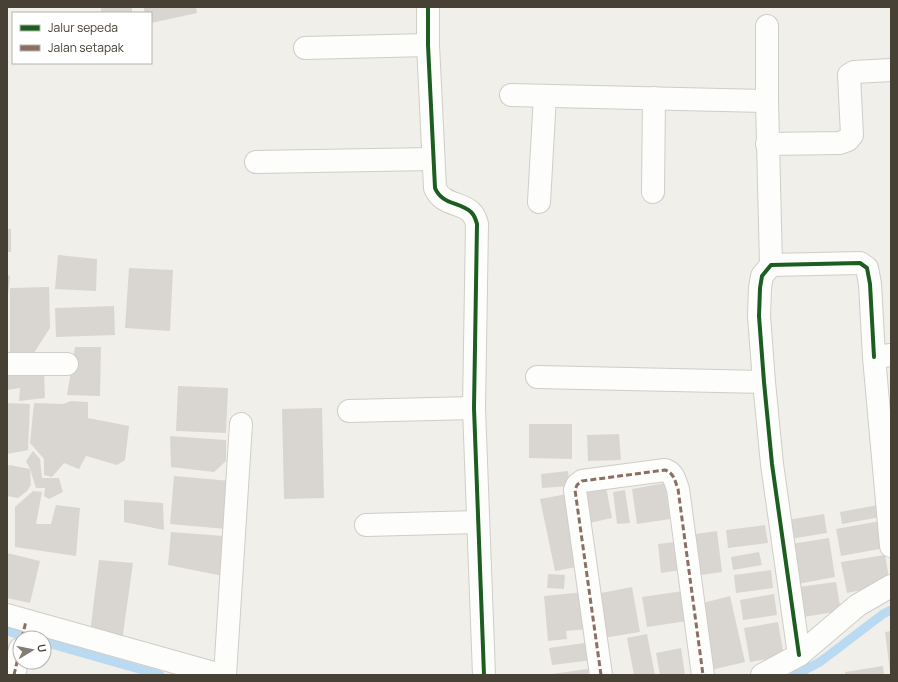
<svg xmlns="http://www.w3.org/2000/svg" width="898" height="682" font-family="Manrope,sans-serif">
	<style>
		.lines { fill: none; stroke-linecap: round; stroke-linejoin: round }
		.stream { stroke: #b9daf0; stroke-width: 9 }
		.building { fill: #d9d6d1 }
		.street-casing { stroke: #cfcdc7; stroke-width: 24 }
		.street { stroke: #fdfdfc; stroke-width: 22 }
		.quiet { stroke: #8d6e63; stroke-width: 3; stroke-dasharray: 6 3; stroke-linecap: butt }
		.cycleway-casing { stroke: #fff; stroke-width: 6 }
		.cycleway { stroke: #1b5e20; stroke-width: 4 }
	</style>
	<rect width="100%" height="100%" fill="#f1efea"/>
	<g class="lines">
		<g class="stream">
			<polyline points="7,631 30,638"/>
			<polyline points="44,642 160,675"/>
			<polyline points="795,675 820,662 883,614 891,610"/>
		</g>
	</g>
	<g class="building">
		<rect x="101" y="7" width="31" height="6"/>
		<polygon points="144,7 196,7 197,13 151,23 151,13 144,13"/>
		<rect x="7" y="229" width="4" height="23"/>
		<polygon points="58,255 97,259 96,291 55,289"/>
		<polygon points="129,268 173,270 170,331 125,328"/>
		<polygon points="7,275 10,276 8,296 7,296"/>
		<polygon points="49,287 50,328 32,356 10,357 10,288"/>
		<polygon points="114,306 115,335 56,337 55,308"/>
		<polygon points="75,347 101,347 100,396 67,395"/>
		<polygon points="7,368 44,369 45,398 19,401 20,388 7,390"/>
		<polygon points="178,386 228,388 226,433 176,431"/>
		<polygon points="71,401 88,402 88,418 129,426 125,460 117,465 86,456 79,469 64,463 52,477 44,475 44,459 30,443 34,403 63,404"/>
		<polygon points="7,403 30,404 28,450 7,454"/>
		<polygon points="322,408 324,498 284,499 282,409"/>
		<polygon points="529,424 572,424 572,459 529,458"/>
		<polygon points="619,434 621,460 588,461 587,435"/>
		<polygon points="170,436 226,440 226,461 214,472 171,467"/>
		<polygon points="33,451 40,459 42,478 59,478 63,492 49,499 44,496 45,488 36,488 30,469 31,485 27,491 18,498 7,496 7,466 10,465 30,469 26,461"/>
		<polygon points="568,471 570,486 542,488 541,474"/>
		<polygon points="174,476 231,481 226,529 170,524"/>
		<polygon points="665,483 670,519 637,524 632,489"/>
		<polygon points="606,487 612,518 589,523 583,492"/>
		<polygon points="625,490 630,523 617,524 613,492"/>
		<polygon points="33,491 42,492 36,524 51,524 56,505 80,508 76,556 15,547 15,507"/>
		<polygon points="567,494 582,566 555,571 540,499"/>
		<polygon points="124,500 163,503 164,530 124,522"/>
		<polygon points="878,505 881,517 842,524 840,512"/>
		<polygon points="824,514 827,533 790,539 787,520"/>
		<polygon points="880,521 885,548 841,556 836,529"/>
		<polygon points="765,525 768,543 728,548 726,530"/>
		<polygon points="717,531 722,572 694,576 689,535"/>
		<polygon points="171,532 224,536 223,576 168,565"/>
		<polygon points="829,538 835,577 797,584 791,544"/>
		<polygon points="676,542 680,570 661,573 658,544"/>
		<polygon points="759,552 762,565 733,570 731,557"/>
		<polygon points="7,553 40,561 30,603 7,598"/>
		<polygon points="885,555 890,584 847,593 841,562"/>
		<polygon points="99,560 133,563 122,641 90,633"/>
		<polygon points="771,570 773,588 736,593 734,575"/>
		<polygon points="548,574 565,575 564,589 547,588"/>
		<polygon points="836,582 841,611 803,617 798,587"/>
		<polygon points="632,587 640,632 603,638 596,594"/>
		<polygon points="683,591 687,621 647,627 642,597"/>
		<polygon points="584,592 588,629 566,631 567,639 548,641 544,596"/>
		<polygon points="774,594 777,615 743,620 740,600"/>
		<polygon points="730,596 745,662 711,670 695,605"/>
		<polygon points="778,622 784,656 750,662 744,628"/>
		<polygon points="891,631 891,672 890,672 885,632"/>
		<polygon points="647,634 655,675 634,675 627,638"/>
		<polygon points="591,642 593,660 552,665 549,648"/>
		<polygon points="681,648 685,675 660,675 656,653"/>
		<polygon points="883,666 884,675 845,675 845,672"/>
		<polygon points="588,669 588,675 552,675 552,674"/>
	</g>
	<g class="lines">
		<defs>
			<g id="street">
				<path d="M428,7V45L435,188C442,205 460,202 471,212C474,215 476,220 477,224L474,408L484,675"/>
				<polyline points="767,26 767,101 771,265"/>
				<polyline points="305,48 428,45"/>
				<polyline points="511,95 767,101"/>
				<polyline points="767,144 839,143 848,140 852,135 849,75 854,72 891,70"/>
				<polyline points="256,162 433,159"/>
				<polyline points="653,192 654,98"/>
				<polyline points="539,202 545,96"/>
				<polyline points="891,355 874,357 891,546"/>
				<polyline points="7,364 67,364"/>
				<polyline points="537,377 764,382"/>
				<polyline points="349,411 474,408"/>
				<polyline points="366,525 478,522"/>
				<polyline points="7,615 221,675"/>
				<polyline points="799,655 772,464 764,382 759,316 760,288 762,276 771,265 860,263 867,268 870,284 874,357"/>
				<polyline points="14,675 20,649"/>
				<polyline points="225,675 241,424"/>
				<path d="M601,675L575,490L577,485L582,481L665,470C674,473 675,481 678,489L703,675"/>
				<polyline points="762,675 799,655 858,605 891,586"/>
			</g>
		</defs>
		<use href="#street" class="street-casing"/>
		<use href="#street" class="street"/>
		<g class="quiet">
			<polyline points="22,638 26,621"/>
			<polyline points="14,675 20,649"/>
			<path d="M601,675L575,490L577,485L582,481L665,470C674,473 675,481 678,489L703,675"/>
		</g>
		<defs>
			<g id="cycleway">
				<path d="M428,7V45L435,188C442,205 460,202 471,212C474,215 476,220 477,224L474,408L484,675"/>
				<polyline points="799,655 772,464 764,382 759,316 760,288 762,276 771,265 860,263 867,268 870,284 874,357"/>
			</g>
		</defs>
		<use href="#cycleway" class="cycleway-casing"/>
		<use href="#cycleway" class="cycleway"/>
	</g>
	<rect width="898" height="682" fill="none" stroke="#474035" stroke-width="16"/>
	<rect x="12" y="12" width="140" height="52" fill="#ffffff" stroke="#b5b3ae"/>
	<rect x="20" y="25" width="20" height="6" fill="#1b5e20" stroke="#b5b3ae"/>
	<text x="48" y="32" font-size="12" fill="#474035">Jalur sepeda</text>
	<rect x="20" y="45" width="20" height="6" fill="#8d6e63" stroke="#b5b3ae"/>
	<text x="48" y="52" font-size="12" fill="#474035">Jalan setapak</text>
	<g transform="translate(32 650) rotate(80)"><circle r="19" fill="#ffffff" stroke="#b5b3ae"/>
	<path d="M0-3L7 15L0 10L-7 15Z" fill="#827d74"/>
	<text y="-6" font-size="11" font-weight="bold" text-anchor="middle" fill="#474035">U</text>
	</g>
</svg>
